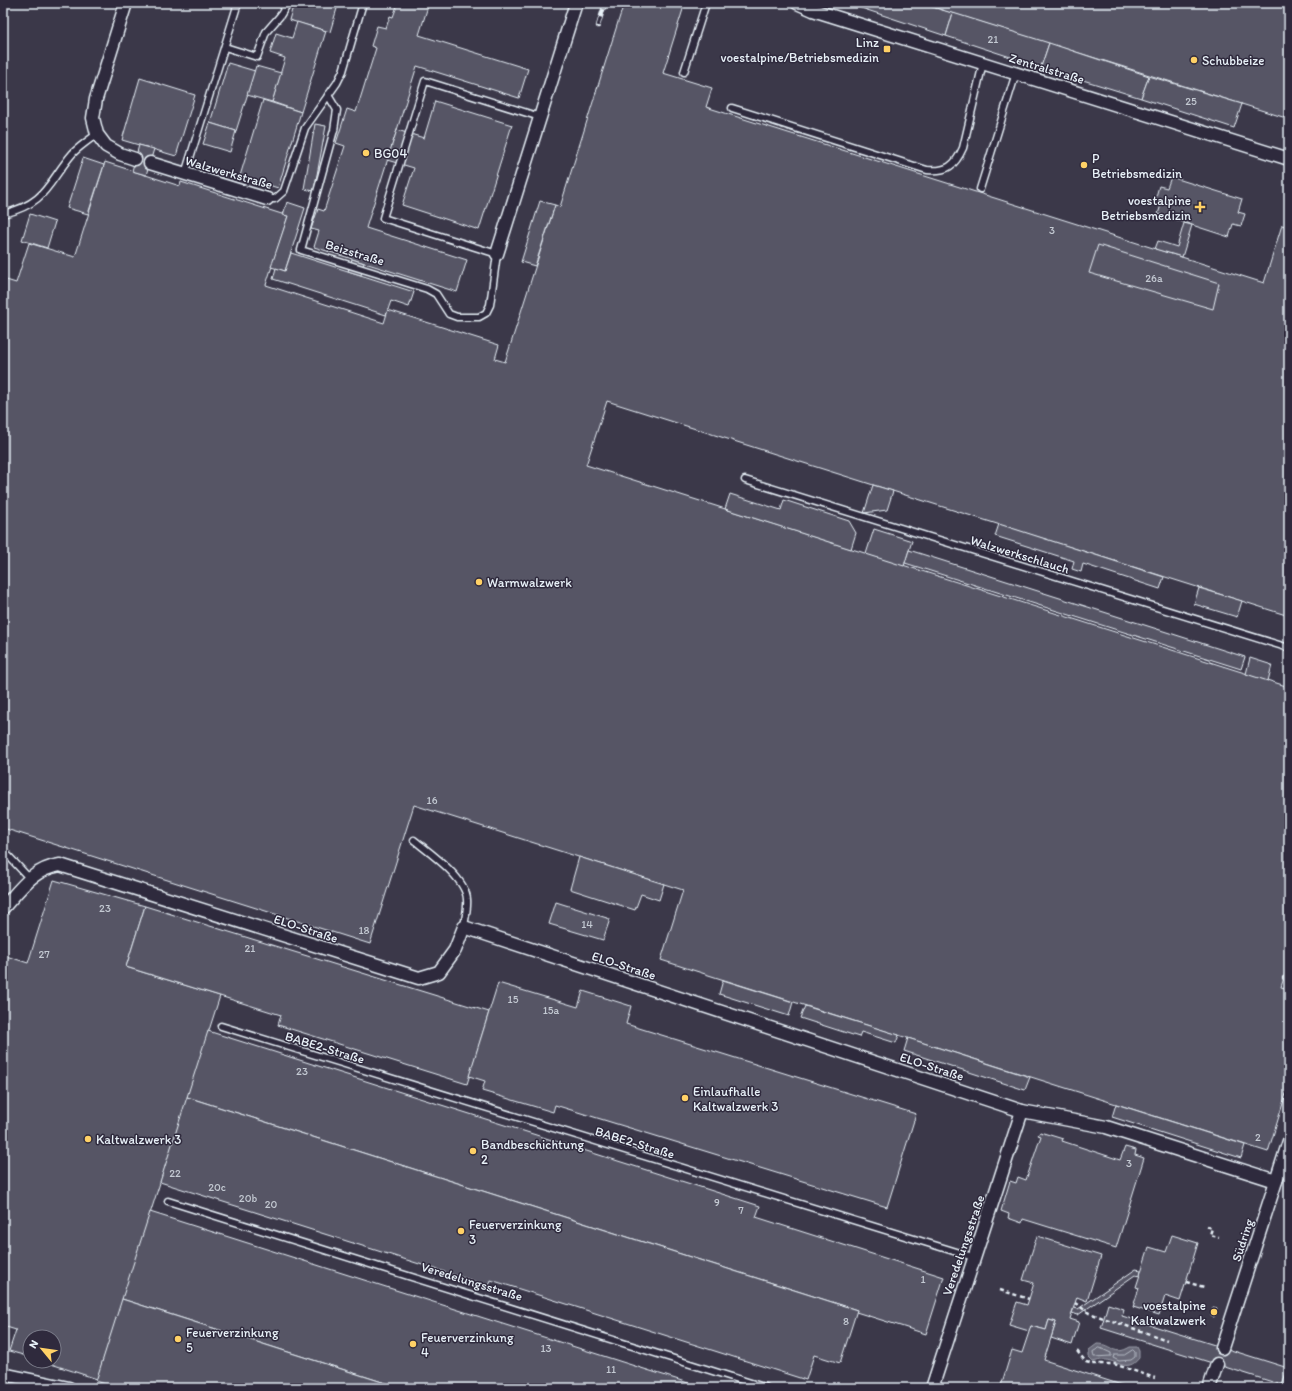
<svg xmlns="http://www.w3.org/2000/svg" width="1292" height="1391" font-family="Itim,sans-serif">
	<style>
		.built { fill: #3b3749; fill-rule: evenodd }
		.water { fill: #696978; stroke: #9c9fab }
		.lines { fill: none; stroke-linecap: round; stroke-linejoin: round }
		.shore { stroke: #b5bbc5; stroke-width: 1 }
		.building { fill: #575565; stroke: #e8f1f8 }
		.service-casing { stroke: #e8f1f8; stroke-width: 9 }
		.minor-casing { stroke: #e8f1f8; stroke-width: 15 }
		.path { stroke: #e8f1f8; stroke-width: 2.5; stroke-dasharray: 4 3; stroke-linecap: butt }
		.service { stroke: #2f2a3d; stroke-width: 6 }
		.minor { stroke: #2f2a3d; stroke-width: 12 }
		.rail-casing { stroke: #e8f1f8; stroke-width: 4.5 }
		.rail { stroke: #2f2a3d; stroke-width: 3; stroke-dasharray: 9; stroke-linecap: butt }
		.poi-dot { fill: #ffd166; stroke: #2f2a3d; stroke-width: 1.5 }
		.labels { text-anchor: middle; stroke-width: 3; stroke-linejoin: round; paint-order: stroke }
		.number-label { font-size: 11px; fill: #c4cad3 }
		.poi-label { font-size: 13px; fill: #e8f1f8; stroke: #2f2a3d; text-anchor: start }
		.street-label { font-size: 13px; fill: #e8f1f8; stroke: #2f2a3d }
	</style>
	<rect width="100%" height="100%" fill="#2f2a3d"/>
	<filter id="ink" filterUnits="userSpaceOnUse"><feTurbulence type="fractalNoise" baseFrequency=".025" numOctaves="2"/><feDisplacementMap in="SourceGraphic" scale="8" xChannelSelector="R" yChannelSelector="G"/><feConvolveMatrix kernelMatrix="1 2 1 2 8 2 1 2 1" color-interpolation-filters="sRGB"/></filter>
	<g filter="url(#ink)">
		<path class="built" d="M3,3H1289V1388H3ZM30,1337H54V1361H30Z"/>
		<path class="water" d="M1097,1344C1113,1344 1113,1357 1130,1347H1137L1139,1351V1358C1127,1374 1116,1359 1103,1360C1100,1360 1097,1361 1093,1362L1089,1358V1350Z"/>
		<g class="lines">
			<g class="shore">
				<polygon points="1100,1348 1111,1353 1111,1356 1094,1357 1093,1352"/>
				<polygon points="1133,1350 1135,1352 1135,1357 1131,1360 1119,1361 1113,1358 1114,1355 1124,1355"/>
			</g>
		</g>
		<g class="building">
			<polygon points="294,3 331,3 338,5 330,32 289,20"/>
			<polygon points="398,3 429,3 419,35 528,69 519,98 417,66 397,130 366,228 467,260 457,292 314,247 319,231 311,229 318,209 324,211 345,146 336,143 347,109 356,112 376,48 371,46 377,26 386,28 390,16 393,17"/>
			<polygon points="624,3 685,3 663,73 712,88 706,107 1264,283 1282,225 1289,227 1289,616 607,401 586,465 1289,687 1289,962 1281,987 1289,989 1289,1084 1268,1152 661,960 683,890 414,805 370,944 3,828 3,279 16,283 29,243 75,257 105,162 180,186 181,182 288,216 266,285 384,323 388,310 499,345 495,359 505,362 555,205 560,207"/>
			<polygon points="846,3 920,3 953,13 946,36"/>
			<polygon points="920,3 1289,3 1289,108 1286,118"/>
			<polygon points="953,13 1049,43 1041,67 946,36"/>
			<polygon points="297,22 326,31 301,112 272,102 285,58 270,53 276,33 292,38"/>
			<polygon points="1049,43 1149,76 1141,98 1041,67"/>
			<polygon points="228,63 255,71 236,131 210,123"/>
			<polygon points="256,66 281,73 272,102 247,95"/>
			<polygon points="1149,76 1242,104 1234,128 1141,98"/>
			<polygon points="140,78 195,95 176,156 122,140"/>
			<polygon points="263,100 301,112 278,188 240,176"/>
			<polygon points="435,101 512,125 479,230 402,205 414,168 387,160 397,130 424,138"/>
			<polygon points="210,123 236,131 230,152 203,144"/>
			<polygon points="315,124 326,126 314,191 304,189"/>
			<polygon points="139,145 154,149 146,175 132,171"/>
			<polygon points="83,158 104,165 88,214 67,208"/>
			<polygon points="1171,177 1242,199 1238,212 1245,214 1241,226 1233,224 1229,237 1158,214 1162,202 1155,200 1159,186 1167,188"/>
			<polygon points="540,201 555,205 535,266 521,262"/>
			<polygon points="287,202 305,208 285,271 271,267 288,216 283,215"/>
			<polygon points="30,214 55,222 47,248 22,240"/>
			<polygon points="1184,223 1192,225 1182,257 1155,249 1158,241 1177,247"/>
			<polygon points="1098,245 1219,283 1213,309 1089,273"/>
			<polygon points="291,253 414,292 409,307 391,301 386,315 273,279 276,268 285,271"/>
			<polygon points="352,259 364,263 361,275 348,271"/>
			<polygon points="873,485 893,491 887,510 864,513"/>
			<polygon points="730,494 781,510 784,500 849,521 856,533 851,549 725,509"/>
			<polygon points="999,524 1164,577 1160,589 1083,564 1081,572 1072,569 1074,561 995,536"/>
			<polygon points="874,529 912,541 904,566 866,554"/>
			<polygon points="909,550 1245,657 1241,669 905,563"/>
			<polygon points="1199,588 1242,601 1237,617 1194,604"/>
			<polygon points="1250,658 1272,665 1268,681 1246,674"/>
			<polygon points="579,857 664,884 659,900 641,894 635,910 570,889"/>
			<polygon points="54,880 145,906 126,967 220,996 97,1379 42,1361 54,1361 54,1337 30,1337 30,1357 9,1351 16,1330 3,1326 3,955 28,963"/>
			<polygon points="556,902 610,919 603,940 549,924"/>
			<polygon points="145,906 489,1012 467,1084 278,1025 281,1015 126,967"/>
			<polygon points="723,980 793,1002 789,1016 719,994"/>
			<polygon points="498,983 578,1007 583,991 631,1006 626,1024 916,1114 887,1207 555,1105 553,1112 482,1091 485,1081 469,1076"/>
			<polygon points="805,1006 899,1035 896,1043 861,1032 859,1037 800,1018"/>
			<polygon points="208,1031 760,1206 756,1217 944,1277 926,1334 856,1312 857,1310 187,1097"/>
			<polygon points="908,1038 1030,1077 1025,1090 904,1051"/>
			<polygon points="187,1097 857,1310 840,1363 814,1355 806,1380 491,1280 489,1286 160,1182"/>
			<polygon points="1116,1104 1245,1145 1241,1158 1112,1117"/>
			<polygon points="1040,1132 1063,1139 1062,1141 1120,1160 1125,1147 1136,1150 1135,1155 1144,1158 1116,1248 1023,1219 1022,1223 1008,1218 1009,1214 1001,1211 1010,1181 1016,1183 1018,1177 1026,1180 1041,1136 1038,1135"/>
			<polygon points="150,1212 704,1388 401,1388 122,1299"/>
			<polygon points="1172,1235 1198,1243 1180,1301 1165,1296 1159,1315 1133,1307 1139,1288 1136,1287 1149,1247 1166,1252"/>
			<polygon points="1037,1236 1101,1256 1087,1301 1077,1297 1070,1319 1079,1322 1072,1345 1051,1338 1056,1322 1049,1320 1046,1330 1031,1326 1029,1331 1009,1325 1017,1302 1027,1305 1034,1283 1023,1280"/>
			<polygon points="1136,1269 1141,1270 1140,1276 1135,1275 1078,1315 1072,1313 1074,1308 1078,1309"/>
			<polygon points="122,1299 401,1388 118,1388 96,1381"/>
			<polygon points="1108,1304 1124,1309 1122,1316 1288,1368 1282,1385 1101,1328"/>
			<polygon points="1213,1308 1217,1309 1214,1317 1211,1316"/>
			<polygon points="1049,1320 1056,1322 1044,1360 1131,1388 1007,1388 1001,1386 1012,1350 1022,1353 1031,1326 1046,1330"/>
			<polygon points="1289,1364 1289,1388 1281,1388"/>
		</g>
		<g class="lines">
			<defs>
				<g id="service">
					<polyline points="225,47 257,57 266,32 280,16 288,3"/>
					<polyline points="684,72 706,3"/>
					<polyline points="328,95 337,110 334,130 301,250 427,289 436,294 449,314 457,317 479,317 486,313 490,305 497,254 383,218 425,81 540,117"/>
					<path d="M732,108L927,170C947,172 955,166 963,148L983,63"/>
					<polyline points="185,174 238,3"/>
					<polyline points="980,189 1016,73"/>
					<polyline points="267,199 275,199 284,191 305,128 337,83 343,71 363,3"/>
					<path d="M3,214C48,203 47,183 73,153C80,146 89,140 97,134"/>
					<polyline points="745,480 1289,648"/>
					<path d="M414,840C430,853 466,878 467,899C468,908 465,918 464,927"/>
					<polyline points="3,850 30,879"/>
					<polyline points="221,1026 973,1257"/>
					<polyline points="168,1201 767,1388"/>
				</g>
				<g id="minor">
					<polyline points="126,3 96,99 93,118 97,134 106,146 120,154 135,159"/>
					<polyline points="797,3 813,10 1289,159"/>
					<polyline points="150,163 267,199"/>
					<polyline points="497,254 576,3"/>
					<path d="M3,908C21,888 33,869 60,865L419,978L439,972L455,950L464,927L1022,1111L1106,1127L1276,1181"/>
					<polyline points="1222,1348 1289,1141"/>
					<polyline points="3,1374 69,1388"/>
					<polyline points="932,1388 1022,1111"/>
					<polyline points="1209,1388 1217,1364"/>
				</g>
			</defs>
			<use href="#service" class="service-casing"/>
			<use href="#minor" class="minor-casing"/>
			<g class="path">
				<polyline points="1207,1226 1212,1228 1210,1235 1219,1237"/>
				<polyline points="1186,1282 1204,1287"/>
				<polyline points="1000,1290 1029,1299"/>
				<polyline points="1075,1303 1089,1313 1167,1340"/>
				<polyline points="1077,1351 1086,1362 1093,1364 1114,1364 1155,1378"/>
			</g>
			<use href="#service" class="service"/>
			<use href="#minor" class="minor"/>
			<defs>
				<g id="rail">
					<polyline points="598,26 605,3"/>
					<polyline points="1284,978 1289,979"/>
				</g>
			</defs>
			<use href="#rail" class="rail-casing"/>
			<use href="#rail" class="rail"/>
		</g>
	</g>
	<g class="poi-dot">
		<rect x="883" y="45" width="8" height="8" rx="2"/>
		<circle cx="1194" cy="60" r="4"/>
		<circle cx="366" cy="153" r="4"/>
		<circle cx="1084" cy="165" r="4"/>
		<path d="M1198 201h4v4h4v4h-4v4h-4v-4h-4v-4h4z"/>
		<circle cx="479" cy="582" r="4"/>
		<circle cx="685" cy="1098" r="4"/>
		<circle cx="88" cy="1139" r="4"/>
		<circle cx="473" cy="1151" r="4"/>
		<circle cx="461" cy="1231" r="4"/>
		<circle cx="1214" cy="1312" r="4"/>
		<circle cx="178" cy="1339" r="4"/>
		<circle cx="413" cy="1344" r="4"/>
	</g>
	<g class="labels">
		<g class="number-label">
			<text x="993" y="43">21</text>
			<text x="1191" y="105">25</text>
			<text x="1052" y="234">3</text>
			<text x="1154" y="282">26a</text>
			<text x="432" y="804">16</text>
			<text x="105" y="912">23</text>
			<text x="587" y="928">14</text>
			<text x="364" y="934">18</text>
			<text x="250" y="952">21</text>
			<text x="44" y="958">27</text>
			<text x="513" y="1003">15</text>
			<text x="551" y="1014">15a</text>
			<text x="302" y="1075">23</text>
			<text x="1258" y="1141">2</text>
			<text x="1129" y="1167">3</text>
			<text x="175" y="1177">22</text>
			<text x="217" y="1191">20c</text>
			<text x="248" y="1202">20b</text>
			<text x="717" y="1206">9</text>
			<text x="271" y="1208">20</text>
			<text x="741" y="1214">7</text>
			<text x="923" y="1283">1</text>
			<text x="846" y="1325">8</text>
			<text x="546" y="1352">13</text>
			<text x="611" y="1373">11</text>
		</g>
		<g class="poi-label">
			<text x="879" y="47" text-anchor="end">Linz<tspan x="879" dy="15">voestalpine/Betriebsmedizin</tspan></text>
			<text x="1202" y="65">Schubbeize</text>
			<text x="374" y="158">BG04</text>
			<text x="1092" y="163">P<tspan x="1092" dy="15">Betriebsmedizin</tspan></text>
			<text x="1191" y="205" text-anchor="end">voestalpine<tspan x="1191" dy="15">Betriebsmedizin</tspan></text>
			<text x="487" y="587">Warmwalzwerk</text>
			<text x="693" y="1096">Einlaufhalle<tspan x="693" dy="15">Kaltwalzwerk 3</tspan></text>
			<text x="96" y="1144">Kaltwalzwerk 3</text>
			<text x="481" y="1149">Bandbeschichtung<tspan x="481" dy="15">2</tspan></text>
			<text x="469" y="1229">Feuerverzinkung<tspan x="469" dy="15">3</tspan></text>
			<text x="1206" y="1310" text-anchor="end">voestalpine<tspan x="1206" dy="15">Kaltwalzwerk</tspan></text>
			<text x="186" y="1337">Feuerverzinkung<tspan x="186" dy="15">5</tspan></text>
			<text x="421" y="1342">Feuerverzinkung<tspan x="421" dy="15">4</tspan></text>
		</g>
		<g class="street-label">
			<text transform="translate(1047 68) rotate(17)" y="5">Zentralstraße</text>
			<text transform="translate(229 172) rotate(16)" y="5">Walzwerkstraße</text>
			<text transform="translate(355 252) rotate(17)" y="5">Beizstraße</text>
			<text transform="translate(1020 554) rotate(17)" y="5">Walzwerkschlauch</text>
			<text transform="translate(306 928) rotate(18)" y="5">ELO-Straße</text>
			<text transform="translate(624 965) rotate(18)" y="5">ELO-Straße</text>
			<text transform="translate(325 1047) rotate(17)" y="5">BABE2-Straße</text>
			<text transform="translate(932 1066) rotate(18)" y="5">ELO-Straße</text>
			<text transform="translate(635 1142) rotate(17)" y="5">BABE2-Straße</text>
			<text transform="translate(1242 1240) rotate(-72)" y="5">Südring</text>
			<text transform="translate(963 1245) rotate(-71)" y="5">Veredelungsstraße</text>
			<text transform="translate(472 1281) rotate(17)" y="5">Veredelungsstraße</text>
		</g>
	</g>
	<rect width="1292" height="1391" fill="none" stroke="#2f2a3d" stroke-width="16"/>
	<rect x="8" y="8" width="1276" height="1375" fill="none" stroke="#e8f1f8" stroke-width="1.5" filter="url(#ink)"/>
	<g transform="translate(42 1349) rotate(299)"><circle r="19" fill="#2f2a3d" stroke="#797a88"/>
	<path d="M0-3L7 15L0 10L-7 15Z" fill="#ffd166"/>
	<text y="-6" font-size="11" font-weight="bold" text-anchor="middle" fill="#e8f1f8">N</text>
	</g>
</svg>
